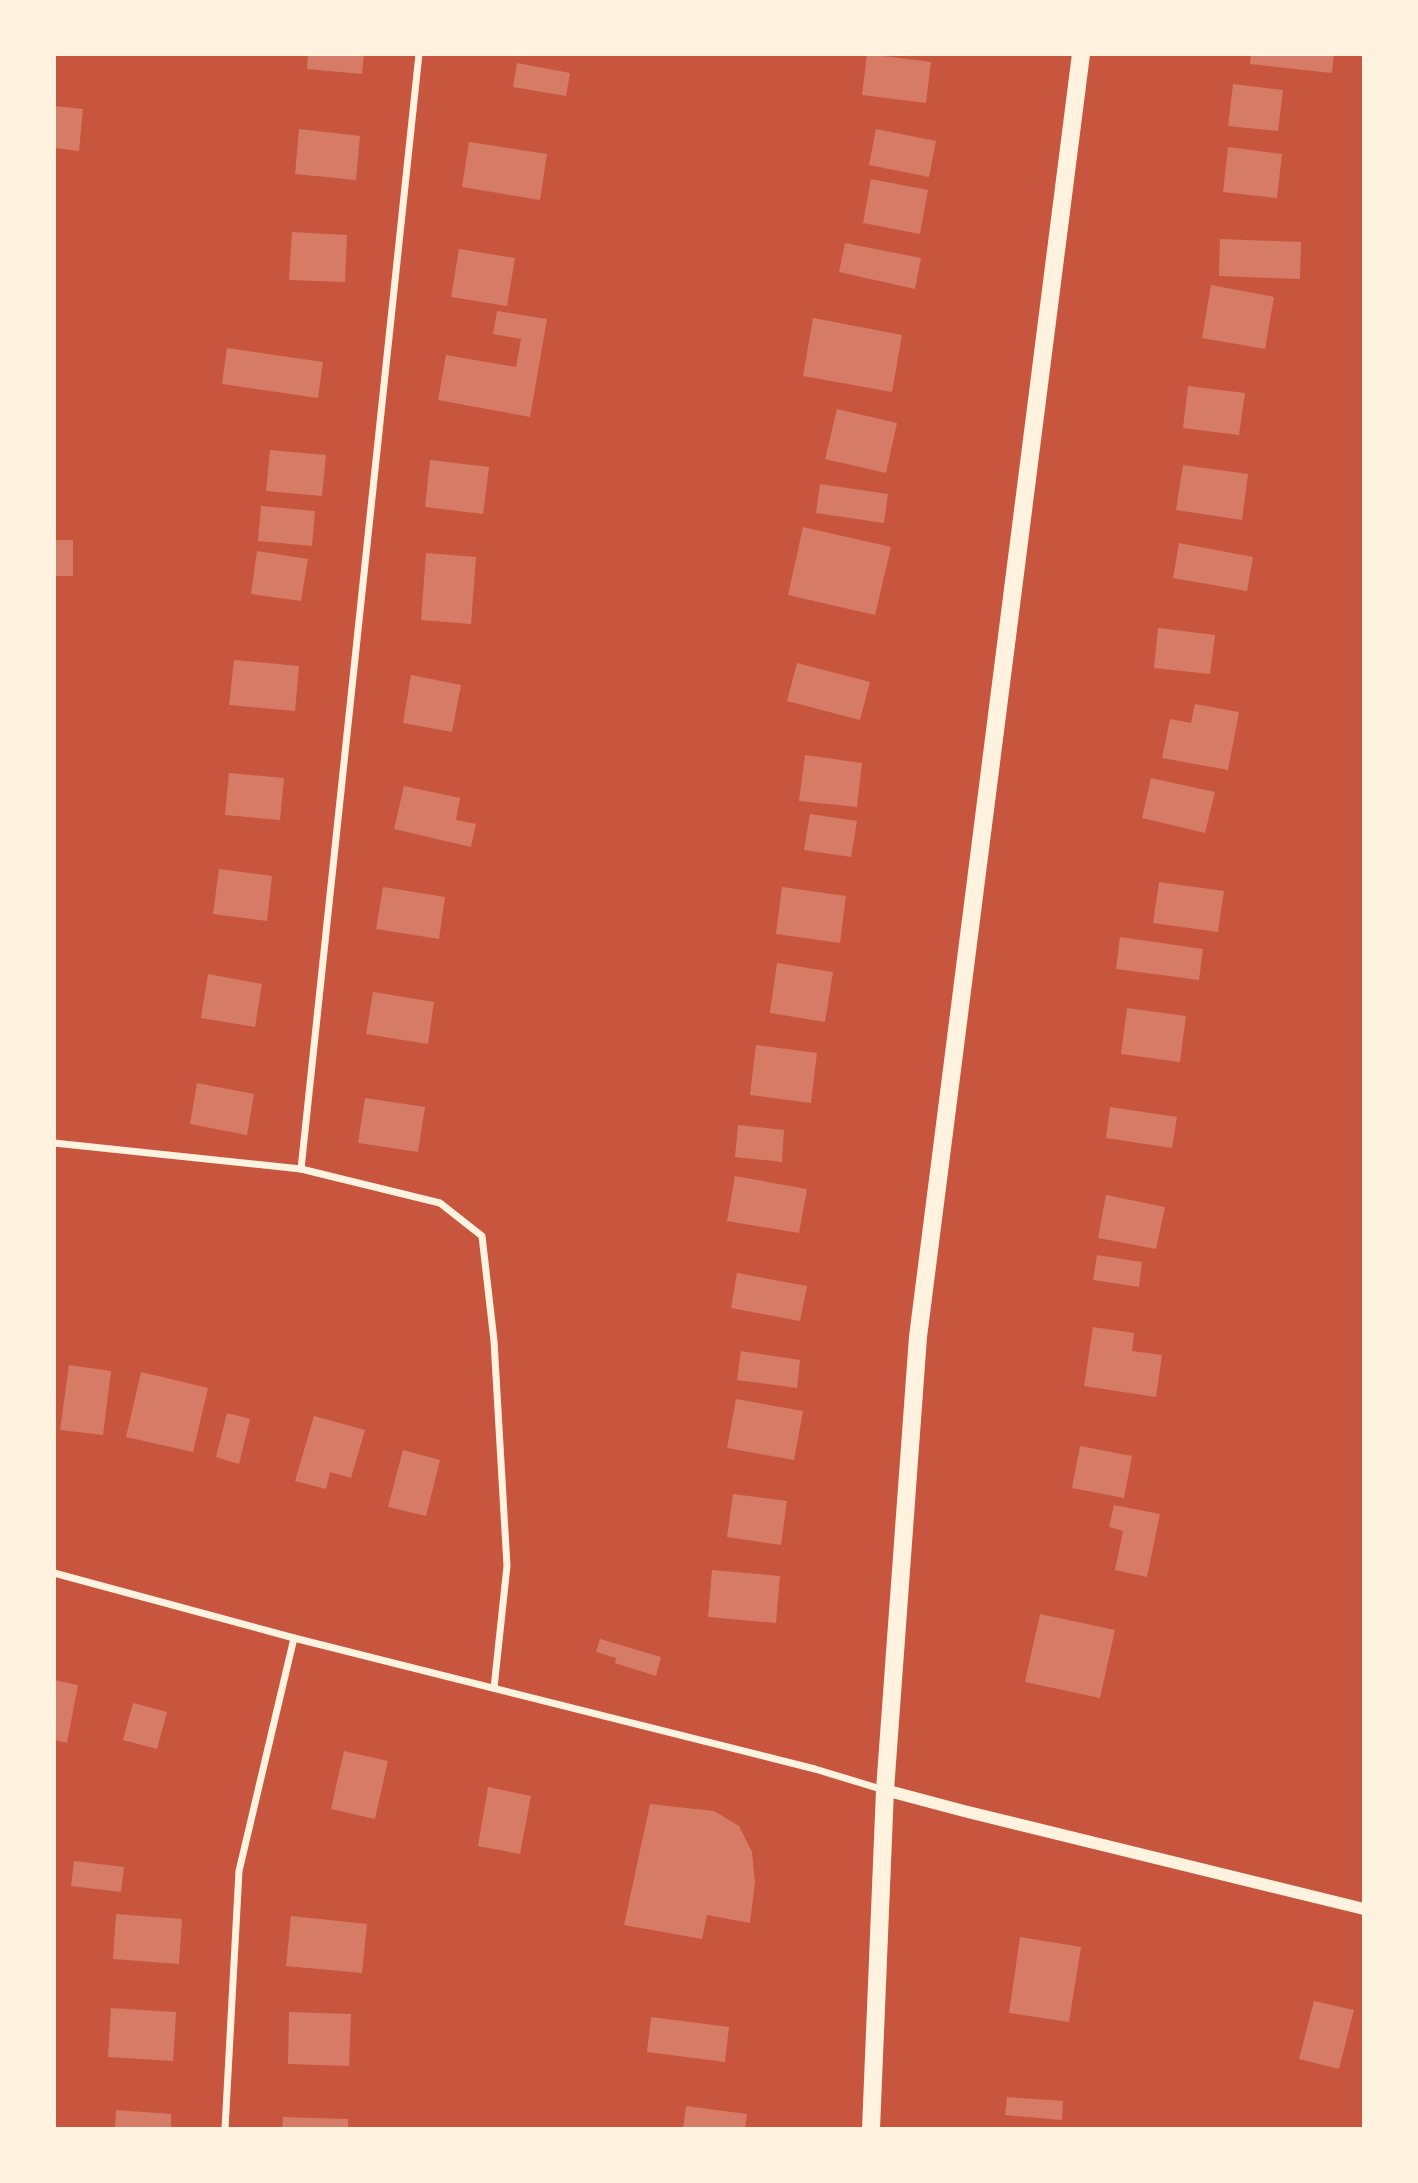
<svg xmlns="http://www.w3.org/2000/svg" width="1418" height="2183" font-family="'Crimson Pro',serif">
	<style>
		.building { fill: #d67c66 }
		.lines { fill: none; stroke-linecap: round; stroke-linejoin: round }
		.minor { stroke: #fff3e0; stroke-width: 7 }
		.tertiary { stroke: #fff3e0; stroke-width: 12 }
		.primary { stroke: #fff3e0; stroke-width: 18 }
	</style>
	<rect width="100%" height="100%" fill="#c8553d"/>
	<g class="building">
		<polygon points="308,54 364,54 362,74 307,69"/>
		<polygon points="867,54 931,62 926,103 862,95"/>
		<polygon points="1251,54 1334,54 1332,73 1250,64"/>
		<polygon points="517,63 570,73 566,96 513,87"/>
		<polygon points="1233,84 1283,90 1278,131 1228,126"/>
		<polygon points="54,106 83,109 79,151 54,148"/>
		<polygon points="299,129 360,136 356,180 295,174"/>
		<polygon points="876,129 936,141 929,177 869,165"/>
		<polygon points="469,142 547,154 540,200 462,187"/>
		<polygon points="1228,147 1282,154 1277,198 1223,192"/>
		<polygon points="871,179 928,190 920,234 863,223"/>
		<polygon points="292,232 347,235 345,282 289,280"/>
		<polygon points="1220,239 1301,242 1300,279 1219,276"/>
		<polygon points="845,243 921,258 915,289 839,272"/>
		<polygon points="459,249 515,258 507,306 451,297"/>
		<polygon points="1211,285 1274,297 1265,349 1202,338"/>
		<polygon points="497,311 547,319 530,417 438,400 446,355 516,367 521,339 493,334"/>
		<polygon points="813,318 902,335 892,392 803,376"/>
		<polygon points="227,348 323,362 318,398 222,384"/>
		<polygon points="1188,386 1245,393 1239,435 1183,428"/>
		<polygon points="837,409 897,423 886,473 825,459"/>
		<polygon points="270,450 326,455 322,496 266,491"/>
		<polygon points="430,460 489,467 483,514 425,507"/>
		<polygon points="1183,465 1248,474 1242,520 1176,510"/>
		<polygon points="820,484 888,494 884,523 816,513"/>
		<polygon points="261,506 315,511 312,546 258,541"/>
		<polygon points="803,527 891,547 875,615 788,595"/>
		<rect x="54" y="540" width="19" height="36"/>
		<polygon points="1179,543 1253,557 1247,591 1173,578"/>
		<polygon points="257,551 308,559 301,601 251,594"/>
		<polygon points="426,553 476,557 471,624 421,620"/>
		<polygon points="1158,628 1215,635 1210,674 1154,668"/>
		<polygon points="234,660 299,666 295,711 229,705"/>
		<polygon points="797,663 870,682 860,720 787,701"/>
		<polygon points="411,675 461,685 452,732 403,723"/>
		<polygon points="1195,704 1239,712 1228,770 1162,758 1170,719 1191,723"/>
		<polygon points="805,755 862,763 857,807 799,801"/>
		<polygon points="229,773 284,778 280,820 225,815"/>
		<polygon points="1151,778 1215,792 1205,833 1142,818"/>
		<polygon points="404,786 460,798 456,820 476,824 471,847 394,829"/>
		<polygon points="810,814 857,821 851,857 804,850"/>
		<polygon points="219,869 272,876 267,921 213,914"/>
		<polygon points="1159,882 1224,891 1218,932 1153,923"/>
		<polygon points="383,887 445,897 439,939 376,929"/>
		<polygon points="782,887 846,896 840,943 776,934"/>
		<polygon points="1120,937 1203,949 1199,980 1116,969"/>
		<polygon points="777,963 833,972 825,1022 770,1013"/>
		<polygon points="208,974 262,984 255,1027 201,1018"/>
		<polygon points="373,992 434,1002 428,1044 366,1034"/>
		<polygon points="1127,1008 1186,1016 1180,1062 1121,1054"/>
		<polygon points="756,1045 817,1053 811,1103 750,1095"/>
		<polygon points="197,1083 254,1094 247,1135 190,1124"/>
		<polygon points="365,1098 425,1107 418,1152 358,1143"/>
		<polygon points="1110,1107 1177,1117 1172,1148 1106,1138"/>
		<polygon points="738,1125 784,1130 782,1162 735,1157"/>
		<polygon points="735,1176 807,1189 799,1233 727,1221"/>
		<polygon points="1106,1195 1165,1207 1156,1249 1098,1238"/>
		<polygon points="1097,1255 1142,1262 1139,1287 1093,1280"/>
		<polygon points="737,1273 807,1286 800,1321 731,1308"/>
		<polygon points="1093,1327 1134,1333 1132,1351 1162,1355 1156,1397 1084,1386"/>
		<polygon points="741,1351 800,1360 797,1388 737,1380"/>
		<polygon points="69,1365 111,1371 103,1435 60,1430"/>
		<polygon points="141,1372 208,1388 193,1452 126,1437"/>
		<polygon points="736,1399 803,1411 794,1460 727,1448"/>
		<polygon points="227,1413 250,1419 239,1464 216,1457"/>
		<polygon points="314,1416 365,1430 351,1478 330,1472 326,1489 295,1481"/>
		<polygon points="1080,1446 1132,1456 1124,1498 1072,1488"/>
		<polygon points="403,1450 440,1460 426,1516 388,1507"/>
		<polygon points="733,1494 787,1501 781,1545 727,1537"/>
		<polygon points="1114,1505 1160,1514 1147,1577 1115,1570 1123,1531 1109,1527"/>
		<polygon points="712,1570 780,1576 776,1623 708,1617"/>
		<polygon points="1040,1614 1115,1630 1100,1698 1025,1682"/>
		<polygon points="600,1639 661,1657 656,1676 615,1663 616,1658 596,1652"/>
		<polygon points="54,1680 78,1685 67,1743 54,1740"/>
		<polygon points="133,1703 167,1712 157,1749 123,1740"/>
		<polygon points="344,1751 388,1761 375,1819 331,1809"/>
		<polygon points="488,1787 531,1796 520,1854 478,1846"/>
		<polygon points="650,1804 714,1811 739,1826 752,1852 755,1882 750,1923 707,1915 702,1939 624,1925"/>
		<polygon points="74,1861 124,1867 121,1892 71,1886"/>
		<polygon points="116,1914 182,1919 179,1964 113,1959"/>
		<polygon points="291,1916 367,1924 362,1973 286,1966"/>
		<polygon points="1020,1937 1081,1947 1069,2022 1009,2013"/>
		<polygon points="1314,2001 1354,2010 1339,2069 1299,2059"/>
		<polygon points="111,2008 176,2012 173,2061 108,2057"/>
		<polygon points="289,2012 351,2014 349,2066 288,2064"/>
		<polygon points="651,2017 729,2027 725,2062 647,2052"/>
		<polygon points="1007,2097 1063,2101 1062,2120 1005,2115"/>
		<polygon points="686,2106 747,2114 745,2129 683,2129"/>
		<polygon points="116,2110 171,2114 171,2129 115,2129"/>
		<polygon points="283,2117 348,2119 348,2129 282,2129"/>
	</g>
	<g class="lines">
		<g class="minor">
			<polyline points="54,1143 301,1169 440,1203 482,1236 494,1341 507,1566 494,1688"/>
			<polyline points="301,1169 419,54"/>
			<polyline points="54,1573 294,1638 815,1769 884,1790"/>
			<polyline points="225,2129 239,1871 294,1638"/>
		</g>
		<polyline class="tertiary" points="885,1790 964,1811 1364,1909"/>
		<polyline class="primary" points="871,2129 885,1790 918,1337 1081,54"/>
	</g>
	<rect width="1418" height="2183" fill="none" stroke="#fff3e0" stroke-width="112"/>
</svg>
